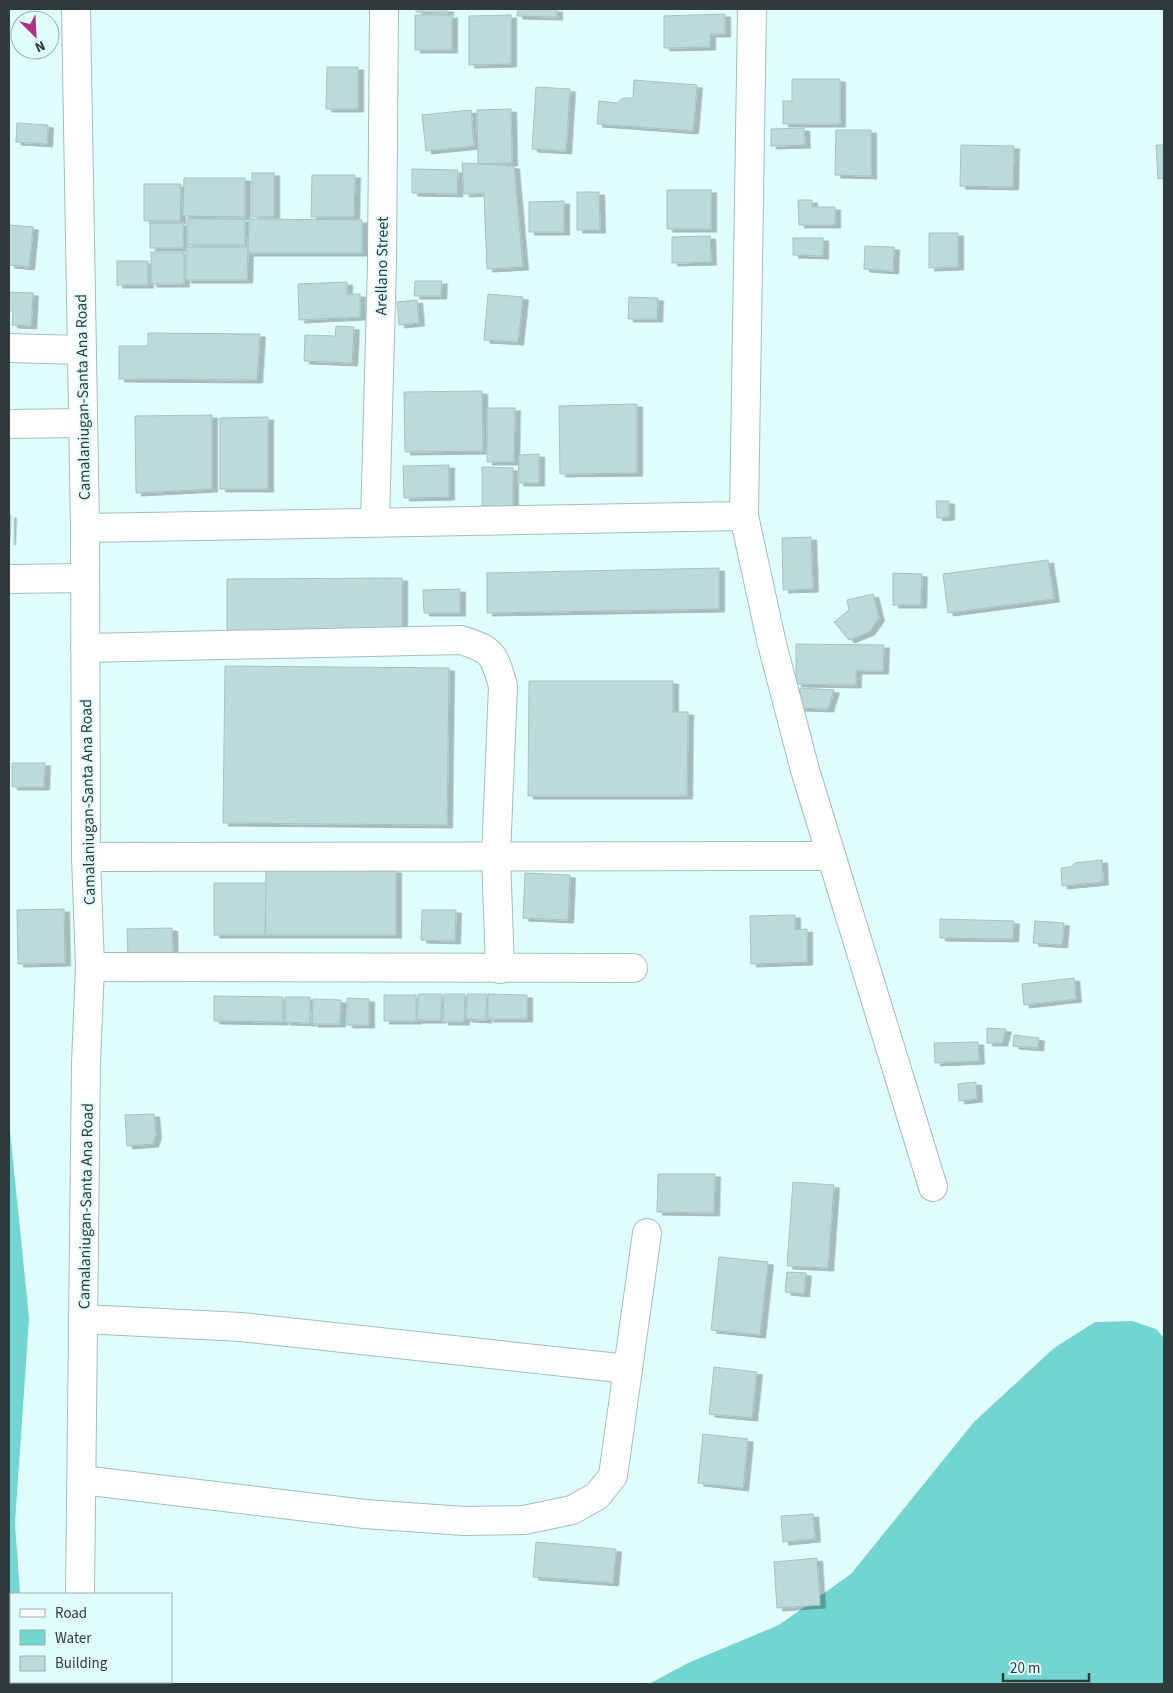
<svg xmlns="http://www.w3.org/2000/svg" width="1173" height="1693" font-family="'Source Sans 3',sans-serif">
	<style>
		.water { fill: #73d5d0 }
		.building { fill: #bcdad7; stroke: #a4c2bf; filter: url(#shadow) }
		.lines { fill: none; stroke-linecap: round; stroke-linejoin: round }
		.minor-casing { stroke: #a0bebb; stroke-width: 30 }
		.major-casing { stroke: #a0bebb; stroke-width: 30 }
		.minor { stroke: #fff; stroke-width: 28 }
		.major { stroke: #fff; stroke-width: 28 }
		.labels { text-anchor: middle; stroke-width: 4; stroke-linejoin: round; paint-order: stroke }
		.street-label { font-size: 16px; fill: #2f3b3a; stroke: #e0fffc }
	</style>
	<defs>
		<filter id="shadow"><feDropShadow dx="5.5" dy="3" stdDeviation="0" flood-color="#0004"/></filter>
	</defs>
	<rect width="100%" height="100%" fill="#e0fffc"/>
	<g class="water">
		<polygon points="9,1121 29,1318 15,1523 20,1594 11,1594 11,1682 26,1682 27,1684 9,1684"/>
		<polygon points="1132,1321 1156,1329 1164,1338 1164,1684 649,1684 688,1663 779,1625 851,1574 974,1422 1054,1348 1095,1322"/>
	</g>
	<g class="building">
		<polygon points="416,9 448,9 448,13 416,12"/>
		<polygon points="518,9 557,9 557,17 517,16"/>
		<polygon points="725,14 725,34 710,34 710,47 664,48 664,16"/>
		<rect x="415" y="15" width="37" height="35"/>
		<polygon points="511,15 511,64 469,65 469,16"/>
		<polygon points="327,67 358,67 358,109 326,109"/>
		<polygon points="792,79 840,79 840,124 783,124 783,101 792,101"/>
		<polygon points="634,80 697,85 693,131 597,124 599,101 617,103 623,98 633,98"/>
		<polygon points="536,87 570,89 566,151 532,149"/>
		<polygon points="511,109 512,163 478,164 477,110"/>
		<polygon points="471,110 474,146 426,151 422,115"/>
		<polygon points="17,123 48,125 47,144 16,142"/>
		<polygon points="804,128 805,145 771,146 771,129"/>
		<polygon points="836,130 871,130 871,176 835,175"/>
		<polygon points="961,145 1014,146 1013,187 960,186"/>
		<polygon points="1156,145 1164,145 1164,178 1158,179"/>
		<polygon points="462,163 514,166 523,267 487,269 484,193 464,194"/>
		<polygon points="412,169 458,170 457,194 412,193"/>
		<rect x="252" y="173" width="22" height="44"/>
		<polygon points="312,175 355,175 354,217 311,217"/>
		<polygon points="184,178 245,178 245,217 183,216"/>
		<polygon points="144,184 181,184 180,221 144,221"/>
		<rect x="667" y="190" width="44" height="39"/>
		<polygon points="577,192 599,192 600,230 577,230"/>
		<polygon points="798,200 812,200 812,207 835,207 835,225 799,225"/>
		<polygon points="564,201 564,232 529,232 529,202"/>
		<rect x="187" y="219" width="58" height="26"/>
		<polygon points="249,219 362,220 362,253 248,253"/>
		<rect x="150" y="223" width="33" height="25"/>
		<polygon points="9,225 33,227 29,267 9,265"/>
		<polygon points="929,233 958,233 958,267 929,268"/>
		<polygon points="710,236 711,262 672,263 672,237"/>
		<polygon points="793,238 823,238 823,256 793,255"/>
		<polygon points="865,246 894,247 893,271 864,269"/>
		<polygon points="186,247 248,247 247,280 186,280"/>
		<rect x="151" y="252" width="33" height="32"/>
		<rect x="117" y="261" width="31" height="24"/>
		<polygon points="415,281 442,281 441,296 414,296"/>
		<polygon points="347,282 347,294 360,294 360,317 299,320 298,284"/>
		<polygon points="9,292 33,293 31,326 12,325 13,311 9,311"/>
		<polygon points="488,294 523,297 518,342 484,340"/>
		<polygon points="629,297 658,298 657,319 628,319"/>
		<polygon points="417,300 419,323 399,325 397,302"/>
		<polygon points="336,326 354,327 352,363 304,361 305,335 335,336"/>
		<polygon points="148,333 260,334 257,380 119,379 119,346 148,346"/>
		<polygon points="482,391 483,451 405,452 404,392"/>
		<polygon points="637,404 637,473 560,474 559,406"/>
		<polygon points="487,408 515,408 514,462 487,462"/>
		<polygon points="212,415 212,489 136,493 135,416"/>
		<polygon points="268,417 268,489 220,489 220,418"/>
		<polygon points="539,454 539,483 518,483 519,455"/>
		<polygon points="449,465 449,497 404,498 403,466"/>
		<polygon points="482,467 513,468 513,507 482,508"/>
		<polygon points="936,501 949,501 949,517 937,518"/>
		<polygon points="9,515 11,515 10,542 9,542"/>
		<polygon points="811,537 813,589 783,590 782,538"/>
		<polygon points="1048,560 1054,599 948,613 943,574"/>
		<polygon points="719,568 719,609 487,613 487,573"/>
		<polygon points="893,573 922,574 921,605 893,605"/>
		<polygon points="402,578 402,633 227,634 227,579"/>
		<polygon points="460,589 460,613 424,613 423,590"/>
		<polygon points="873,594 879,618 869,632 849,640 834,622 849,610 847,600"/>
		<polygon points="796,644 884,645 883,671 856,671 856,685 796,684"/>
		<polygon points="225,666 449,668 447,825 223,823"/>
		<polygon points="529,681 673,681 673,712 688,712 687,796 528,796"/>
		<polygon points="800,688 834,690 828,709 799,708"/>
		<polygon points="12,763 45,763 44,787 12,787"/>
		<polygon points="1102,860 1103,882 1062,886 1061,868 1071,867 1075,863"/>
		<polygon points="266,870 396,870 396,935 265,935"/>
		<polygon points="525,873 570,875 568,920 523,918"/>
		<polygon points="214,883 266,883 265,935 214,935"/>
		<polygon points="64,909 65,963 18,964 17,910"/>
		<polygon points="422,910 456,910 455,941 421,940"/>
		<polygon points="795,915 795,930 807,929 807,962 751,964 750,916"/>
		<polygon points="940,919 1014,921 1013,939 940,938"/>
		<polygon points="1035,921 1064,923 1062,945 1033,943"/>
		<polygon points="172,928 173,956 128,957 127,929"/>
		<polygon points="1074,978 1076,999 1024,1005 1022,984"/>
		<polygon points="418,994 442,994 441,1020 417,1020"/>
		<polygon points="444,994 465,994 464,1022 443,1022"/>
		<polygon points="467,994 487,994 486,1020 466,1019"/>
		<polygon points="488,994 527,995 527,1019 488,1019"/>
		<rect x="384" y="995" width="32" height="26"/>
		<polygon points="214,996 283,997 283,1022 214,1021"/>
		<polygon points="285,997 310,997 310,1023 285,1022"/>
		<polygon points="347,998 369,999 369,1025 347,1025"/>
		<polygon points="313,999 341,1000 340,1024 312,1024"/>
		<polygon points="987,1028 1006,1029 1002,1043 987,1043"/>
		<polygon points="1014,1035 1039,1038 1038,1048 1013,1046"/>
		<polygon points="978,1042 979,1061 935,1063 934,1043"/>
		<polygon points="976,1082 977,1099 959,1101 958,1084"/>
		<polygon points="154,1114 156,1135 153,1144 127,1146 125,1115"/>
		<polygon points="658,1174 715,1174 714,1213 657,1212"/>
		<polygon points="793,1182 834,1185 828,1268 787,1266"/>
		<polygon points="719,1257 768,1262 760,1335 711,1330"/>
		<polygon points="787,1272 806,1273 804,1294 785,1292"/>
		<polygon points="714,1367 757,1372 752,1418 709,1414"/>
		<polygon points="703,1434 748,1439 743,1488 698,1483"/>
		<polygon points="813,1514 815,1539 783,1542 781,1516"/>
		<polygon points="536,1542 616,1549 613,1583 533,1577"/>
		<polygon points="817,1558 820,1605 777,1608 774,1562"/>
	</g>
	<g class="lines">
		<defs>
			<g id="minor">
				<polyline points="752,9 744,516 772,644 805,770 933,1187"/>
				<polyline points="9,348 81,350"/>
				<polyline points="9,424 83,423"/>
				<polyline points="375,522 382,263 384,9"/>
				<polyline points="85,528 744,516"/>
				<polyline points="9,579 85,578"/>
				<path d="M85,648L461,640C493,650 494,654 503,686L496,856L500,969"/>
				<polyline points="86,857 831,856"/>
				<polyline points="90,967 633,968"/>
				<polyline points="83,1319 241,1327 628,1369"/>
				<polyline points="82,1480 365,1514 464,1521 524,1520 572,1510 597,1496 613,1476 647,1233"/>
			</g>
			<g id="major">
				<polyline points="76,9 85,528 86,857 90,967 86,1063 80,1594"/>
				<polyline points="79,1684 79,1682"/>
			</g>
		</defs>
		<use href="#minor" class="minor-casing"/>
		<use href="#major" class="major-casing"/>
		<use href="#minor" class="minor"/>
		<use href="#major" class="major"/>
	</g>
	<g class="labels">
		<g class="street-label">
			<text transform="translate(381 266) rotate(-89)" y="6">Arellano Street</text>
			<text transform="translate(82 397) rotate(-91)" y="6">Camalaniugan-Santa Ana Road</text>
			<text transform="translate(87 802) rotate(-91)" y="6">Camalaniugan-Santa Ana Road</text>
			<text transform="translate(85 1206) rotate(-89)" y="6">Camalaniugan-Santa Ana Road</text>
		</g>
	</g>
	<rect width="1173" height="1693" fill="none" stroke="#2f3b3a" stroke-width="20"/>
	<rect x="10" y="1593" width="162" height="90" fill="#e0fffc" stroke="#99b1ae"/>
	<rect x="20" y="1609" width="25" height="8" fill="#ffffff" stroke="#99b1ae"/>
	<text x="55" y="1618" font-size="15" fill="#2f3b3a">Road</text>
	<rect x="20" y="1630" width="25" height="15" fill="#73d5d0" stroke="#99b1ae"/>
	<text x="55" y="1643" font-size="15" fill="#2f3b3a">Water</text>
	<rect x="20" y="1656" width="25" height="15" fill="#bcdad7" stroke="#99b1ae"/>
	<text x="55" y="1668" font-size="15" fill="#2f3b3a">Building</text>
	<g transform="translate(35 35) rotate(156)"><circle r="24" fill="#e0fffc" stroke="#99b1ae"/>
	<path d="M0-4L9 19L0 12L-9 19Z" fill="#ad3183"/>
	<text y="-8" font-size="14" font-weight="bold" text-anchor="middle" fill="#2f3b3a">N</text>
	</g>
	<path d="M1003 1673v8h86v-8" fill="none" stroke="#2f3b3a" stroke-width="2.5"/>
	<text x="1010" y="1673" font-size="15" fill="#2f3b3a" stroke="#e0fffc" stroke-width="4" paint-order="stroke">20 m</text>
</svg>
